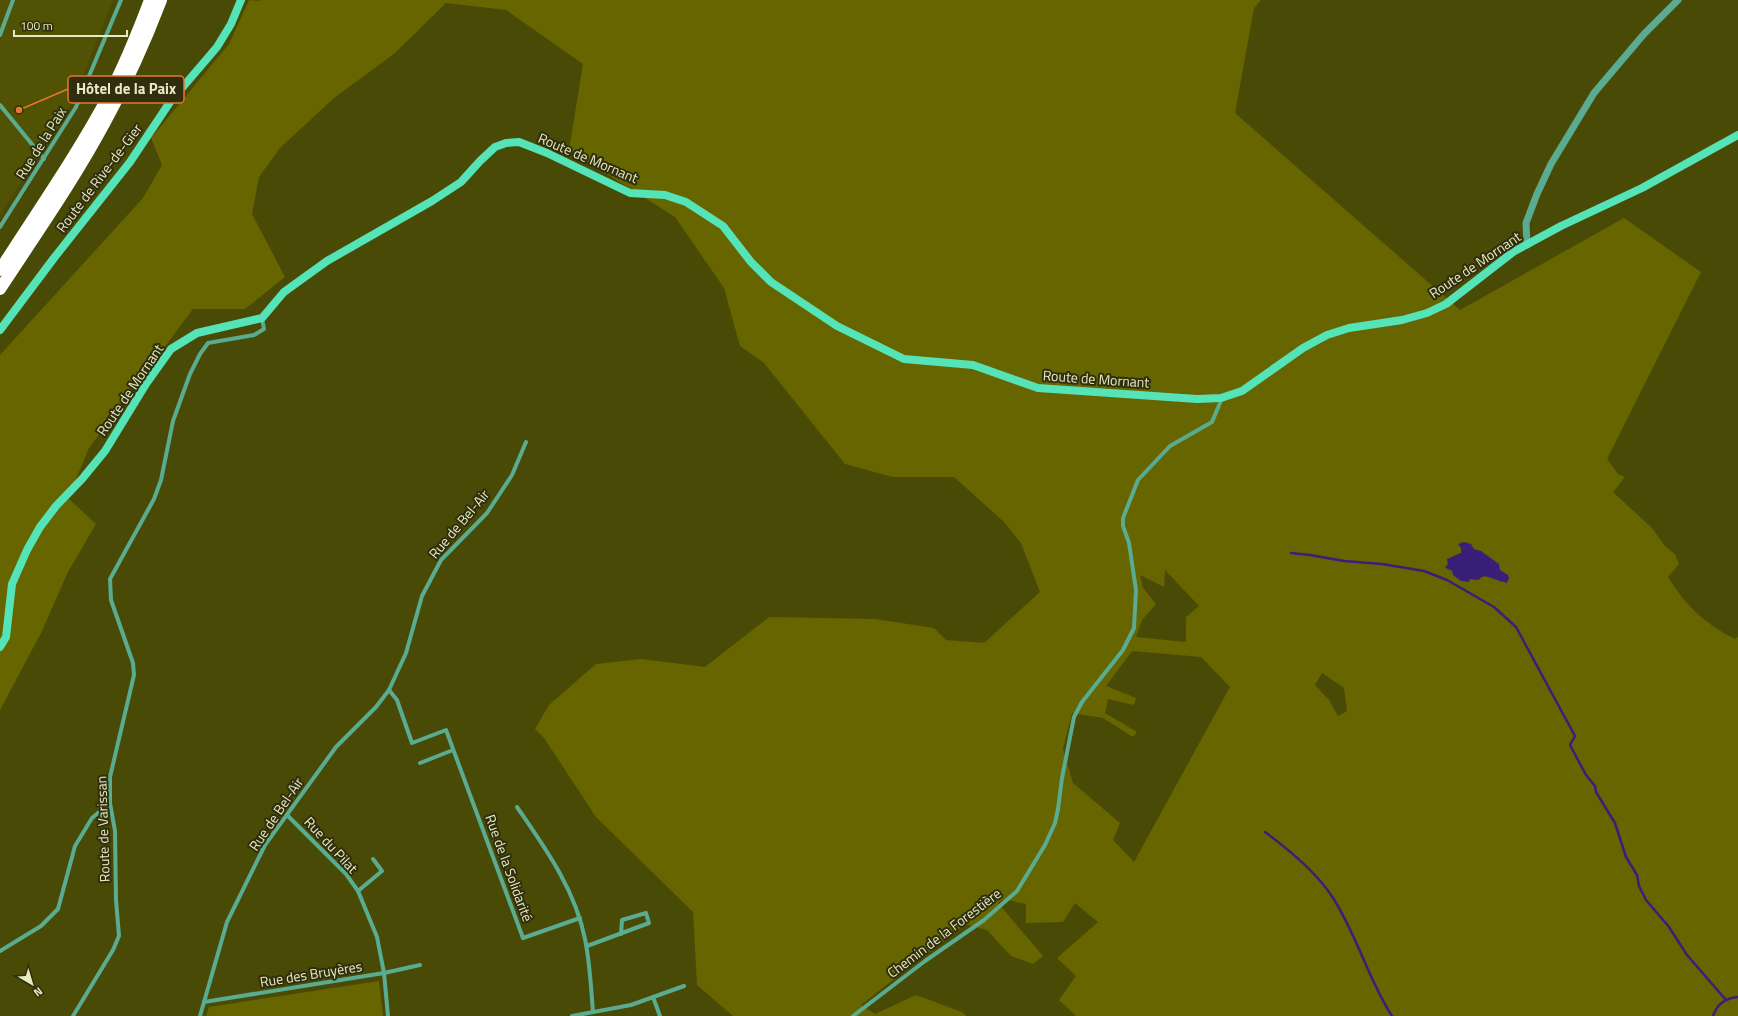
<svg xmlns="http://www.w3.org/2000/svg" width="1738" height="1016" font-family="'Titillium Web',sans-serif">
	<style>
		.built { fill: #525205 }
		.green { fill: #666500; fill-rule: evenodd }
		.water { fill: #391f7a }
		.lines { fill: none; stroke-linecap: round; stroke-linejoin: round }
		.stream { stroke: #391f7a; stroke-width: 2.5 }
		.minor { stroke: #59ac90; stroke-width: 4 }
		.tertiary { stroke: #59ac90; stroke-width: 7 }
		.secondary { stroke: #54e4b8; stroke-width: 8 }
		.motorway { stroke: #fff; stroke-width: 12 }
		.labels { text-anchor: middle; stroke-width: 4; stroke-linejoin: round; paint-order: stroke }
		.street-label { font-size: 14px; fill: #e8eac3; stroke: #2f2f0d }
		.leader { fill: none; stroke: #e87631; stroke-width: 1.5 }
		.callout-dot { fill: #e87631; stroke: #2f2f0d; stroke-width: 1.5 }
		.callout { fill: #2f2f0d; stroke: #e87631; stroke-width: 1.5 }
		.callout-label { font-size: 15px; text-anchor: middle; font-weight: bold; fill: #e8eac3 }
	</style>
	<rect width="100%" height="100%" fill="#4a4a07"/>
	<polygon class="built" points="0,0 113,0 74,98 0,215"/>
	<g class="green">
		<path d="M249,0L258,1L262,0H1261L1254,8L1235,113L1460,310L1624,218L1701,272L1607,459L1618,474L1625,477L1613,492L1652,528L1665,546L1675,554L1679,564L1668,577C1686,606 1704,623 1735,639L1738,637V1016H1076L1059,1000L1076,976L1057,958L1098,922L1075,903L1063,922L1026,923V904L1004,899L998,903L1043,956L1033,964L1011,956L987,930L965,924L861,1005L875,1014L916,995L962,1012L966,1016H733L697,985L693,912L596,817L544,738L535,729L549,705L596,664L641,659L705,667L769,617L875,619L934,628L946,640L984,643L1040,592L1021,543L1004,522L954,477H893L845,464L764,363L740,346L724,288L675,217L569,150L583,64L506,10L446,3L395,53L334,98L280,148L259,177L252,214L285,277L245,309H193L89,448L68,498L96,524L68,572L41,633L0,710V355L143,198L162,165L151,138L229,44ZM1461,548L1481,551L1500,570L1501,582L1497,579L1485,576L1475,580L1471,579L1447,569L1446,567L1452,557L1461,553ZM1165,570L1199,606L1186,617V642L1136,637L1142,620L1156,604L1143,588L1140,575L1164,587ZM1132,651L1201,657L1230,687L1134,862L1113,840L1120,823L1073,783L1063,749L1072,713L1103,718L1133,737L1137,732L1105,713L1108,699L1134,705L1136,698L1106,686ZM1322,673L1344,688L1347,711L1338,716L1329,700L1315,685Z"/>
		<polygon points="379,981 383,1016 206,1016 209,1007"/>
	</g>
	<polygon class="water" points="1464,542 1471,544 1474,549 1481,551 1499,564 1500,570 1508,575 1509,578 1507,583 1485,576 1481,577 1479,580 1471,579 1468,582 1461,581 1453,575 1452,570 1448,569 1445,567 1448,564 1447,559 1461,553 1461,548 1458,544"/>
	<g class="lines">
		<g class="stream">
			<polyline points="1291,553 1310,555 1344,561 1382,564 1424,571 1447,580 1494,607 1516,627 1575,736 1570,745 1586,775 1595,786 1596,792 1615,823 1626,857 1637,875 1639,886 1646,900 1669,927 1687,955 1726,1000"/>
			<path d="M1265,832C1288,849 1318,874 1333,898C1357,935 1368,979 1392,1016"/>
			<path d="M1713,1016C1717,1004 1725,998 1738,997"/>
		</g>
		<g class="minor">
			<polyline points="0,35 13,0"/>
			<polyline points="0,105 44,159"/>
			<polyline points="0,227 76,107 121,0"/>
			<polyline points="389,690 397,700 412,743 446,730 523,938 580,918"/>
			<polyline points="420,763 453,750"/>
			<path d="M517,807C545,848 575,889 585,939C590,963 591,988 593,1012"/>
			<polyline points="287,815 346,874 358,891 377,937 384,973 388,1016"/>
			<polyline points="358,891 382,871 373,859"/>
			<polyline points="587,946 649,923 646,913 622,920 621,934"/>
			<polyline points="0,951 41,926 58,909 75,846 92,818 110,803"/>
			<polyline points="653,997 660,1016"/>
			<polyline points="204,1002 384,973 420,965"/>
			<polyline points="73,1016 113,950 119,936 116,900 115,831 110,803 110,777 134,675 133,663 111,600 110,579 154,499 161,480 173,421 190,374 200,354 208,343 254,335 264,329 262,318"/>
			<polyline points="200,1016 227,922 265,845 336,747 376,707 389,690 406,653 422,596 441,560 487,513 512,475 526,442"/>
			<polyline points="572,1016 631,1005 684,986"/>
			<polyline points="853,1016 925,961 984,920 1017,891 1045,845 1055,823 1058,809 1062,778 1074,717 1082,702 1123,650 1134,628 1136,590 1129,543 1123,526 1123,518 1138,480 1170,446 1212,422 1220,403 1221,398"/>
		</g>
		<polyline class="tertiary" points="1527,245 1526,223 1537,194 1551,164 1594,93 1644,34 1678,0"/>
		<g class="secondary">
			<polyline points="0,330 54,258 130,162 170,102 217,47 231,24 241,0"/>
			<polyline points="0,647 6,637 12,584 27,550 40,527 56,506 82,479 105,451 146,384 171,349 197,333 262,318 284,292 327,261 432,201 461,182 480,161 495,147 506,143 519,142 547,153 630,193 665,195 686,202 723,226 751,262 771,282 837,326 904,359 973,365 1038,388 1197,399 1221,398 1242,391 1303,348 1327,335 1349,328 1402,320 1427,313 1446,304 1513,252 1561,226 1642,188 1738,135"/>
		</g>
		<g class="motorway">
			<path d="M0,270C37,212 77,155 109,95C125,64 138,32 150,0"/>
			<path d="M0,289C36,234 74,180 105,122C127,82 145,42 161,0"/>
		</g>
	</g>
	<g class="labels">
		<g class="street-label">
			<text transform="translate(41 143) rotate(-58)" y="5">Rue de la Paix</text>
			<text transform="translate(588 158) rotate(23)" y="5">Route de Mornant</text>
			<text transform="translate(99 178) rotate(-53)" y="5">Route de Rive-de-Gier</text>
			<text transform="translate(1475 265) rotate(-34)" y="5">Route de Mornant</text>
			<text transform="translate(1096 379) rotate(4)" y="5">Route de Mornant</text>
			<text transform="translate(130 390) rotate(-56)" y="5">Route de Mornant</text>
			<text transform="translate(459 524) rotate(-50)" y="5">Rue de Bel-Air</text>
			<text transform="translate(276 814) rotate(-56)" y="5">Rue de Bel-Air</text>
			<text transform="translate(103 829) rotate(-92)" y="5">Route de Varissan</text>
			<text transform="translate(331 845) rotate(47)" y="5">Rue du Pilat</text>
			<text transform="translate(509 868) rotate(70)" y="5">Rue de la Solidarité</text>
			<text transform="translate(944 933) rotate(-37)" y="5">Chemin de la Forestière</text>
			<text transform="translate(311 974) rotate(-9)" y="5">Rue des Bruyères</text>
		</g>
	</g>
	<path class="leader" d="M19 110L68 89"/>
	<circle class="callout-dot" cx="19" cy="110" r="4"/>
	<rect class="callout" x="68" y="76" width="116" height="27" rx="4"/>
	<g class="callout-label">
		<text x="126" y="94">Hôtel de la Paix</text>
	</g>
	<g transform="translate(32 984) rotate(142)" stroke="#2f2f0d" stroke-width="3" paint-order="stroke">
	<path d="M0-3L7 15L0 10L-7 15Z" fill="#e8eac3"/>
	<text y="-6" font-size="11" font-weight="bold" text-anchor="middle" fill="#e8eac3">N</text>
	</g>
	<path d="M14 30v6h113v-6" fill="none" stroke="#e8eac3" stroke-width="2"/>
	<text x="20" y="30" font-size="12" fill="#e8eac3" stroke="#2f2f0d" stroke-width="3" paint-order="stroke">100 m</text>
</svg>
